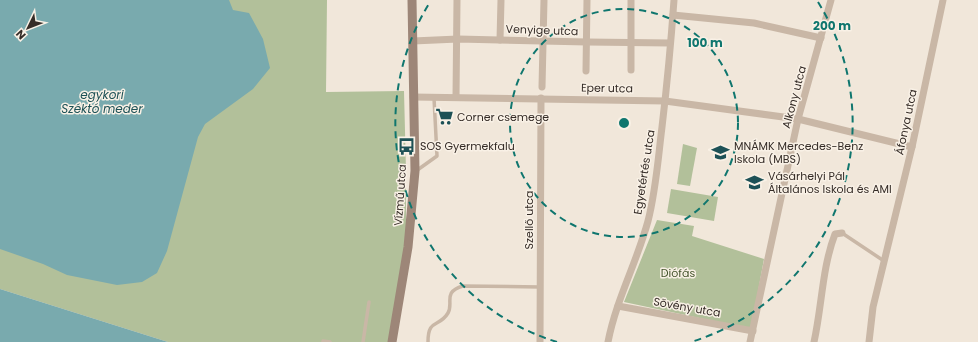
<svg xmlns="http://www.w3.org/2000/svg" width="978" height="342" font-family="Poppins,sans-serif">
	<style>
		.green { fill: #b2c09a }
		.water { fill: #79aaae }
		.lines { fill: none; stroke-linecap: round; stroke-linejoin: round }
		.lane { stroke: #c9b7a6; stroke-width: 3.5 }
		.street { stroke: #c9b7a6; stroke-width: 7 }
		.secondary { stroke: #9d8678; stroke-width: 9 }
		.ring { fill: none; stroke: #0f766e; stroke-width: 2; stroke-dasharray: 7 5 }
		.labels { text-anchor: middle; stroke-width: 3; stroke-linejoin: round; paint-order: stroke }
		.street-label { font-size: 11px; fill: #352c27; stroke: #f9f1e6 }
		.poi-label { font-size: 11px; fill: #352c27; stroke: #f9f1e6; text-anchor: start }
		.park-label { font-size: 11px; fill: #43532b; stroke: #f9f1e6 }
		.water-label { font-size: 12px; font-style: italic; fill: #1d5156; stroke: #f9f1e6 }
		.centre { fill: #0f766e; stroke: #f9f1e6; stroke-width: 2 }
		.ring-label { font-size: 12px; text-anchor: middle; font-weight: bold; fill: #0f766e; stroke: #f9f1e6; stroke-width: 3; stroke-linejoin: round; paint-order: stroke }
	</style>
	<rect width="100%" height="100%" fill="#f1e7da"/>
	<g class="green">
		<polygon points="0,0 327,0 326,92 404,91 406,171 406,240 389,342 168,342 0,289"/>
		<polygon points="683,144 697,148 690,186 677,184"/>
		<polygon points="671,189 718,197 714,221 667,213"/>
		<polygon points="657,220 694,226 692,236 764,259 751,329 624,302"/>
	</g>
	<g class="water">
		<polygon points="0,0 229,0 233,10 249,13 263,39 270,68 253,89 205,124 198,137 167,251 157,273 142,282 117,285 67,275 43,264 0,249"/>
		<polygon points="0,289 168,342 0,342"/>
	</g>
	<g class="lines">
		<g class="lane">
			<polyline points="416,171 437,156 434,98"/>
			<polyline points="842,233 884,261"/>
			<polyline points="323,341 330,342"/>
			<polyline points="363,342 369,302"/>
			<path d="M428,342C428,318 439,328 448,313C454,303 442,292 463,286L540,287"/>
		</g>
		<g class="street">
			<polyline points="673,15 754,23 821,38"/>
			<polyline points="500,40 501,0"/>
			<polyline points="413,41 458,39 587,42 670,43"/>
			<polyline points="631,70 631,0"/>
			<polyline points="586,71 587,0"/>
			<polyline points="542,87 544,0"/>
			<polyline points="413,97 665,101 798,119 912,147"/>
			<polyline points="456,97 457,0"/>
			<polyline points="618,306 753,331"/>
			<polyline points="540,342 541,98"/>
			<path d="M608,342C616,300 637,262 648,221C656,190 658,159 662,127C667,85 671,42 674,0"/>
			<polyline points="750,342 798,119 831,0"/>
			<path d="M814,342C822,306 822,268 835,234L842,233"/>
			<polyline points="869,342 873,307 912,147 943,0"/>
		</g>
		<polyline class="secondary" points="392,342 408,247 415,171 412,0"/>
	</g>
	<g class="ring">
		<circle cx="624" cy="123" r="114"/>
		<path d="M557 342A229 229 0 0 1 430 2M818 2A229 229 0 0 1 691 342"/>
	</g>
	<defs>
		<symbol id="supermarket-bare" viewBox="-9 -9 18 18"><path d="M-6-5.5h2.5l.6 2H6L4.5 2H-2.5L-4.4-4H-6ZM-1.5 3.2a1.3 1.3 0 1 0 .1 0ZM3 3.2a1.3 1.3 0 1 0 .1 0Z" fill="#1d5156" stroke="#f9f1e6" stroke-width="2.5" paint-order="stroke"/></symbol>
		<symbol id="bus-bare" viewBox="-9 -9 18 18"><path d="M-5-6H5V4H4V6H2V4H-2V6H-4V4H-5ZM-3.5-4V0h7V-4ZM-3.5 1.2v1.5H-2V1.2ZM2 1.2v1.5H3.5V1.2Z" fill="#1d5156" stroke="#f9f1e6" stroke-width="2.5" paint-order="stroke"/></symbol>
		<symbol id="school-bare" viewBox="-9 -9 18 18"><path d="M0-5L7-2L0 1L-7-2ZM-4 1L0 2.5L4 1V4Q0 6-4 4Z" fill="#1d5156" stroke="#f9f1e6" stroke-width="2.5" paint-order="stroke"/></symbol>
	</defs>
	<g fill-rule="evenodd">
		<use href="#supermarket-bare" x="432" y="104" width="25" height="25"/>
		<use href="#bus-bare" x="394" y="134" width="25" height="25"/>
		<use href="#school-bare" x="708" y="140" width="25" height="25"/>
		<use href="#school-bare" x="742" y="170" width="25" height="25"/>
	</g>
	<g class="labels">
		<g class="street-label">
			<text transform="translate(542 30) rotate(2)" y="4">Venyige utca</text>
			<text transform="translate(607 88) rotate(1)" y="4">Eper utca</text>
			<text transform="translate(794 97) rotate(-75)" y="4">Alkony utca</text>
			<text transform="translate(906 122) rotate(-78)" y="4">Áfonya utca</text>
			<text transform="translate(644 172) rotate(-81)" y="4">Egyetértés utca</text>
			<text transform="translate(400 195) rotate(-86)" y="4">Vízmű utca</text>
			<text transform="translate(529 220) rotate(-90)" y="4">Szellő utca</text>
			<text transform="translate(687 307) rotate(10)" y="4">Sövény utca</text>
		</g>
		<g class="poi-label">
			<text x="457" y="121">Corner csemege</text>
			<text x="420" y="150">SOS Gyermekfalu</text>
			<text x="734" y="150">MNÁMK Mercedes-Benz<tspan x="734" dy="13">Iskola (MBS)</tspan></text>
			<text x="768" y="180">Vásárhelyi Pál<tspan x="768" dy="13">Általános Iskola és AMI</tspan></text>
		</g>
		<g class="park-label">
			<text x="678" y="277">Diófás</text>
		</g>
		<g class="water-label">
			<text x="102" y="99">egykori<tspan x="102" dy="14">Széktó meder</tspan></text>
		</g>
	</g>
	<circle cx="624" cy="123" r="6" class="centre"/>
	<g class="ring-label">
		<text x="832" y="30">200 m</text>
		<text x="705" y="47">100 m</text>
	</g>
	<g transform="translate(28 28) rotate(227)" stroke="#f9f1e6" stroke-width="3" paint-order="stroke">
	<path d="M0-3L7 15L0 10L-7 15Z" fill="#352c27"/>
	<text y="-6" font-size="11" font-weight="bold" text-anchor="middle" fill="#352c27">N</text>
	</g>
</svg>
